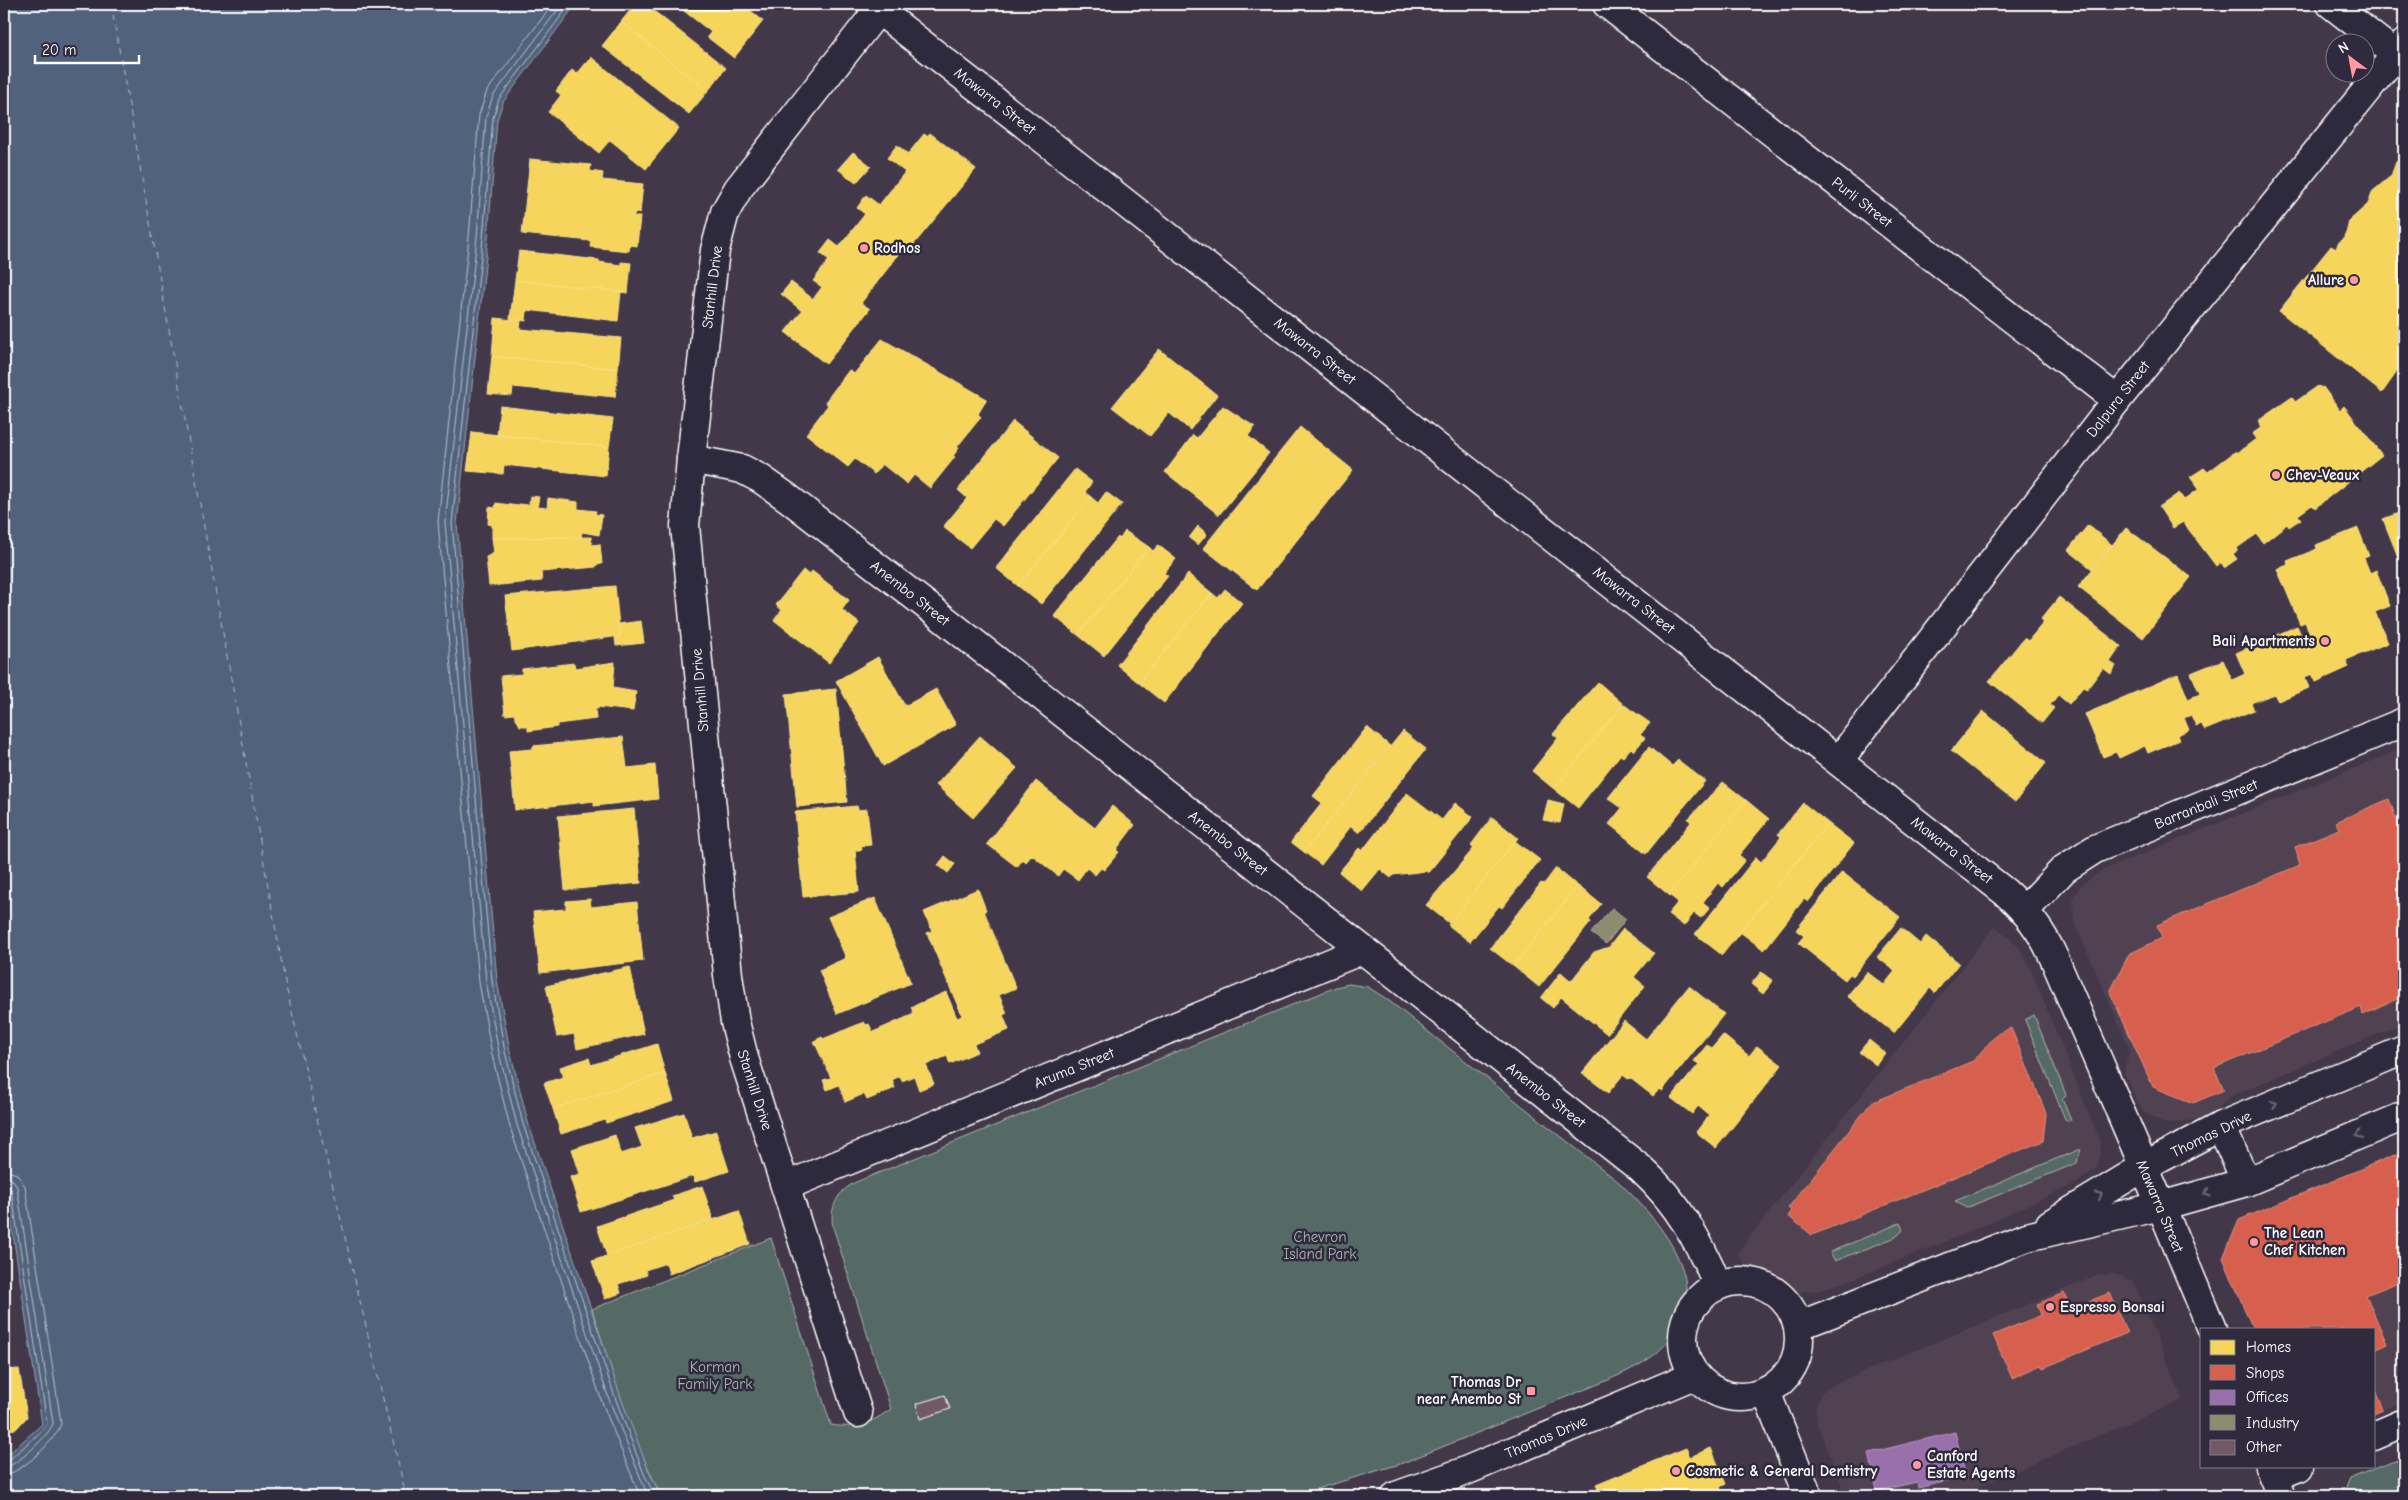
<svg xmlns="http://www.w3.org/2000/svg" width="2408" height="1500" font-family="'Comic Neue',sans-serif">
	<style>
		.built { fill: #514251 }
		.green { fill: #566a65; stroke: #aab4b2 }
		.water { fill: #51647c; stroke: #97a2b0 }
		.homes { fill: #f6d55c; stroke: #f9e28d }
		.shops { fill: #d6604d; stroke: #e29082 }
		.offices { fill: #9970ab; stroke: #b89bc4 }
		.industry { fill: #8c8c6e; stroke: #aeae9a }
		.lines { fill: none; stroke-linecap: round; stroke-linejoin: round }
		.shore { stroke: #b9c1cb; stroke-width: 1 }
		.ferry { stroke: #b1b9c4; stroke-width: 1; stroke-dasharray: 6 5; stroke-linecap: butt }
		.building { fill: #725a65; stroke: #fff }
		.minor-casing { stroke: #fff; stroke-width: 31 }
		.secondary-casing { stroke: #fff; stroke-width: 31 }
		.minor { stroke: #2f2a3d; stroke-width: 28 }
		.secondary { stroke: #2f2a3d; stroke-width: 28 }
		.oneway { stroke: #6d6a77 }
		.poi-dot { fill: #ff9aa2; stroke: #2f2a3d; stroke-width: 2 }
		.labels { text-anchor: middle; stroke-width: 5; stroke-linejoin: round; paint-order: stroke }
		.street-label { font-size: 15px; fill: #fff; stroke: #2f2a3d }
		.poi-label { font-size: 15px; font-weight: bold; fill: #fff; stroke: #2f2a3d; text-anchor: start }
		.park-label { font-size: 15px; fill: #aab4b2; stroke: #2f2a3d }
	</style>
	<rect width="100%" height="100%" fill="#433849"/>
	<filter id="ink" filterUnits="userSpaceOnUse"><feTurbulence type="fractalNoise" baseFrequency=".02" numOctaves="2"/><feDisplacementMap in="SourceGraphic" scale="10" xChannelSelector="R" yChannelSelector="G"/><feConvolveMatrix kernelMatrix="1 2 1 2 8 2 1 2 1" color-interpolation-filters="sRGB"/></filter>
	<g filter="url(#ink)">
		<g class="built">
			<polygon points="2404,748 2404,1023 2229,1097 2216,1110 2201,1119 2173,1123 2163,1122 2145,1113 2138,1104 2125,1075 2125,1067 2130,1050 2074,921 2073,899 2081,885 2103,870"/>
			<polygon points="1995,926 2019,947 2032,972 2100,1141 2101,1154 2097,1167 2079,1182 1959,1236 1845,1282 1820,1290 1800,1292 1775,1287 1762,1280 1749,1269 1737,1253"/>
			<polygon points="2404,1166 2404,1401 2374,1414 2374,1329 2249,1230"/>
			<polygon points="2115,1274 2133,1281 2183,1400 1956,1496 1846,1496 1817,1423 1816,1407 1821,1393 1834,1384 2099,1275"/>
		</g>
		<g class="green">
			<path d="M1349,984L1368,987L1388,1000L1620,1183C1663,1225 1718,1288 1664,1346C1649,1362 1626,1372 1606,1381L1400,1464L1293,1496H661C632,1437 612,1372 592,1309L771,1238L831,1425C855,1429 872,1423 891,1409L833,1227C829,1207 838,1191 856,1182L1336,987Z"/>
			<polygon points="2034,1015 2066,1095 2062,1099 2071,1120 2068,1121 2065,1119 2025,1020"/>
			<polygon points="2080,1149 2077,1163 1966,1208 1955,1201"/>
			<polygon points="1900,1223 1903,1230 1896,1237 1835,1261 1830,1252"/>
			<polygon points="2404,1457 2404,1496 2343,1496 2350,1479"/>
		</g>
		<polygon class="water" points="4,4 576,4 503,102 497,120 488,238 457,524 497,980 510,1051 528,1122 621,1398 649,1472 661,1496 4,1496 4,1458 42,1424 4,1175"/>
		<g class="homes">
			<polygon points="635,4 645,4 726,68 708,91 621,22"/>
			<polygon points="675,4 753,4 749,9 763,21 734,58 707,37 711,32"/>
			<polygon points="621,22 708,91 689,114 602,46"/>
			<polygon points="591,57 679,128 646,169 610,140 599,153 548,112 561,95 556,91 572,70 577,74"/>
			<polygon points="930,133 976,169 910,249 906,245 861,303 870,309 826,364 785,332 802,311 781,294 791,282 813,299 822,287 813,281 829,260 820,253 830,240 839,247 865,214 857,208 866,195 879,205 905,172 887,158 897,145 908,154 924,134 927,136"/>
			<polygon points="853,152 871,166 856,183 838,169"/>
			<polygon points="2404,156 2404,362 2382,393 2279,311 2331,246 2336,249 2338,243 2345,238 2349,221 2368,204 2373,191 2391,176 2396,162"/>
			<polygon points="530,159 591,165 590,171 603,173 602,180 643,184 640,213 634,213 634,217 640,217 637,246 630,245 629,251 590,247 591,241 522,234"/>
			<polygon points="519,251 599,260 599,262 621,265 621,262 631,263 628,293 515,280"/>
			<polygon points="515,280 621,292 618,321 527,310 526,321 510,319"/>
			<polygon points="495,318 521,321 520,329 621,338 618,369 492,356"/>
			<polygon points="882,339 987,399 978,414 981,417 957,447 959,448 953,456 955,457 930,488 914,475 907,484 882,464 874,474 855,459 848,467 806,434 828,405 825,402 849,370 854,374"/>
			<polygon points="1159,349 1217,395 1190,430 1169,413 1150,436 1112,407"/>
			<polygon points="492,356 618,369 615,397 513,387 512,396 488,394"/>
			<polygon points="2318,386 2320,388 2323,387 2340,410 2344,406 2382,455 2315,508 2312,505 2298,515 2301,519 2289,527 2287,524 2263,543 2257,534 2237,548 2238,550 2233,554 2237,559 2224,568 2221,563 2216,566 2183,522 2173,528 2159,507 2179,493 2184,500 2199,489 2190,477 2204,468 2208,472 2236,451 2237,453 2256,439 2252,434 2262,427 2258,421 2292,397 2295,402"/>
			<polygon points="500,406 613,419 609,447 497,435"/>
			<polygon points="1223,406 1255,427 1248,436 1269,453 1219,515 1165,472 1193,435 1197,438"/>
			<polygon points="1013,421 1058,458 1003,526 994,519 970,548 943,527 967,498 958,490"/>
			<polygon points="1300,427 1353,470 1257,590 1203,548"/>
			<polygon points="472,432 609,447 606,476 504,465 503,474 467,471"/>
			<polygon points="1075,469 1092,482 1085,492 1091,497 1018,586 996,568"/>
			<polygon points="1106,492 1122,504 1041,604 1018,586 1091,497 1098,503"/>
			<polygon points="530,496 539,497 537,507 547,508 548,498 578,502 578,509 596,511 595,514 602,515 599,535 582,532 581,538 492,538 492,525 488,524 489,507 495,508 496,503 518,506 519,504 529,505"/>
			<polygon points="2404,511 2404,572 2383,519"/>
			<polygon points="2088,525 2112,545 2092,569 2068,550"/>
			<polygon points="1198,526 1207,534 1198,545 1189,538"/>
			<polygon points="2126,528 2191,577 2143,638 2078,587"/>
			<polygon points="2358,528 2369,556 2364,558 2370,573 2376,570 2390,606 2375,612 2388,643 2346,660 2349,667 2316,682 2312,674 2305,677 2309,688 2278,701 2274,694 2256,701 2251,703 2254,710 2205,730 2201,724 2196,726 2191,715 2184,718 2189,730 2177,735 2179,740 2148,753 2145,746 2119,758 2116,752 2103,757 2085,714 2178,674 2188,699 2200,694 2191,673 2223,660 2232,680 2245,674 2236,653 2297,626 2303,639 2311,636 2305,622 2300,624 2277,569 2288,565 2287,561 2317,549 2316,545"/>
			<polygon points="1125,531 1149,547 1078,635 1054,616 1118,537 1120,539"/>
			<polygon points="591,537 592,545 600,544 602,564 596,565 596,567 541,572 542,581 489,586 486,557 494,553 492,538"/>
			<polygon points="1158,545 1176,559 1164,573 1168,576 1104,656 1078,635 1149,547 1153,551"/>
			<polygon points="803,570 809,575 812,571 849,600 842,610 859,623 829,663 774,620 782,610 776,605"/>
			<polygon points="1188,574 1212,593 1139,683 1117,665"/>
			<polygon points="615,586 620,636 512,651 505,596"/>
			<polygon points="1225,589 1242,603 1164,703 1139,683 1212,593 1218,598"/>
			<polygon points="2059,597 2121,646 2110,662 2116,666 2111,674 2103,668 2087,689 2083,687 2069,704 2058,695 2050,705 2054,708 2042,723 1989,681 2024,638 2028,641 2044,622 2041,619"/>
			<polygon points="641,621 644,643 616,646 615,637 620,636 619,624"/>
			<polygon points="878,657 905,706 936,689 956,725 883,766 836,681"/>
			<polygon points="615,662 613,688 636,692 633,711 598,707 598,709 595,709 596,719 557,724 557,727 528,731 528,726 520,726 514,714 505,715 501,676 522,674 522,669 574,663 575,668"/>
			<polygon points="1598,682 1623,704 1554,789 1532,771 1558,738 1553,734"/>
			<polygon points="836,689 847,802 797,807 786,694"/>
			<polygon points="1623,704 1650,723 1640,735 1645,738 1634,751 1631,748 1623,757 1620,755 1578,808 1554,789"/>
			<polygon points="1983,711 2046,763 2015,802 1951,751"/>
			<polygon points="1367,727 1390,746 1304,852 1291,842 1322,803 1313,796"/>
			<polygon points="1403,731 1426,749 1359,833 1351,826 1321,865 1304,852"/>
			<polygon points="980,736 1017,768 973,818 936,785"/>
			<polygon points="623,737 627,768 655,765 658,799 594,806 594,801 515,810 509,751 533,749 533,746"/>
			<polygon points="1649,747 1672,766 1678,760 1705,781 1646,854 1609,824 1622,808 1608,798"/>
			<polygon points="1036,781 1095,828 1112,806 1135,825 1116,850 1119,852 1104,870 1101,868 1095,875 1087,868 1078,880 1063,869 1058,876 1032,855 1026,862 1023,859 1017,867 987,844"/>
			<polygon points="1723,782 1746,800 1669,895 1647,877 1691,822 1688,819"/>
			<polygon points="1407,793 1442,820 1455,803 1473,817 1428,873 1426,871 1393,875 1391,878 1380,869 1362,891 1339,872 1359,848 1362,851"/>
			<polygon points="1548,800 1564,804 1560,823 1543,820"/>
			<polygon points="1746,800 1769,819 1739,855 1745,860 1723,887 1718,883 1703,902 1710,908 1701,918 1694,913 1684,926 1668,914 1678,902 1669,895"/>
			<polygon points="1803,803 1828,823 1722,955 1695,934 1756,857 1761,862 1781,837 1778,834"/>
			<polygon points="857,806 858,810 867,809 871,845 861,846 862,850 855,850 859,892 803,897 795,812"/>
			<polygon points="634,809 641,883 565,890 558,816"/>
			<polygon points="1492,817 1518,838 1449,923 1426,905 1474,848 1471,845"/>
			<polygon points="1828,823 1854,843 1808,902 1804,899 1764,950 1740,932"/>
			<polygon points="1515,841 1540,860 1502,908 1499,906 1470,942 1448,925"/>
			<polygon points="945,856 955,864 948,873 938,865"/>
			<polygon points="1556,868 1578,886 1513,966 1490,948 1541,883 1544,884"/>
			<polygon points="1842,872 1900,917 1853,976 1850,974 1845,980 1798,943 1804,936 1796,930"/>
			<polygon points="1578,886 1601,904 1589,920 1591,922 1539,987 1513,966"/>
			<polygon points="978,889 986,910 984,911 1016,988 999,995 1007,1013 1003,1015 1009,1030 974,1044 977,1052 950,1064 947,1056 926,1065 934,1084 919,1090 914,1076 902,1081 900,1076 892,1080 895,1088 867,1100 864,1094 845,1102 839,1085 827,1090 823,1080 831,1078 814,1041 822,1037 823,1039 864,1022 866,1025 869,1024 873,1032 914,1014 911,1007 946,992 957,1018 962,1016 927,933 932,931 924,912"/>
			<polygon points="875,898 911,983 837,1014 819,970 846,958 828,917"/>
			<polygon points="590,899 591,907 637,902 643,961 540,973 533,912 566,909 566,901"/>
			<polygon points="1901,928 1920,944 1926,936 1959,963 1935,993 1930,988 1894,1033 1847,996 1867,972 1884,985 1895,971 1877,957"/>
			<polygon points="1623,929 1654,953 1634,977 1645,986 1607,1034 1561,997 1553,1008 1541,998 1561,972 1571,981 1594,952 1609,947"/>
			<polygon points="630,967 644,1034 577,1049 574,1034 557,1037 546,986"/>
			<polygon points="1761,972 1773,981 1763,994 1751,984"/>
			<polygon points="1689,986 1724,1014 1662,1091 1660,1089 1653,1096 1630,1078 1628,1079 1623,1075 1608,1093 1582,1073 1624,1021 1646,1039"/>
			<polygon points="1723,1035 1749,1056 1757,1046 1782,1065 1716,1148 1696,1132 1709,1115 1698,1106 1692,1114 1671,1098 1699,1064 1694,1061 1707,1045 1712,1048"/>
			<polygon points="1869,1040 1885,1053 1876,1065 1859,1052"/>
			<polygon points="657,1044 665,1073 553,1109 544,1083 563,1077 560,1067 589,1058 591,1065"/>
			<polygon points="665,1073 674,1101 606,1123 605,1120 561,1134 553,1109"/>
			<polygon points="684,1113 692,1138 716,1131 729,1171 695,1182 693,1176 581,1212 570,1177 580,1174 572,1149 615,1135 621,1154 642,1147 635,1128"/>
			<polygon points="702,1186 713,1219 607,1256 597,1226 674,1200 672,1196"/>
			<polygon points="739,1211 750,1244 669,1274 666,1263 645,1270 647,1275 618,1284 621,1293 605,1299 592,1261"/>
			<polygon points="19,1369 27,1417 16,1429 4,1430 4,1370"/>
			<polygon points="1686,1448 1690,1457 1711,1448 1726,1484 1720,1487 1723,1496 1601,1496 1596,1485"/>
		</g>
		<g class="shops">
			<polygon points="2389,799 2402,835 2404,834 2404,996 2363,1015 2361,1007 2214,1068 2224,1090 2193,1103 2153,1087 2110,992 2129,954 2162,938 2157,925 2300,865 2295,847 2339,829 2336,822"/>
			<polygon points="2011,1028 2046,1113 2043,1141 1812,1235 1788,1216 1792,1211 1788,1208 1871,1103 1973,1061 1997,1034"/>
			<polygon points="2404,1151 2404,1280 2366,1295 2387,1344 2374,1350 2374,1329 2253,1329 2223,1258 2239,1220"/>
			<polygon points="2064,1293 2071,1308 2110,1293 2127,1333 2043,1368 2041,1365 2012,1378 1993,1335 2041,1315 2037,1304"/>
			<polygon points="2374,1388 2383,1410 2374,1414"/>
		</g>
		<polygon class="offices" points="1955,1432 1966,1477 1918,1488 1917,1482 1877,1491 1869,1453"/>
		<polygon class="industry" points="1612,908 1626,919 1606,944 1591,933"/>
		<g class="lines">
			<g class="shore">
				<polyline points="553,4 487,91 479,115 469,237 438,522 479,982 492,1055 510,1127 603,1405 640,1496"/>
				<polyline points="562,4 493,96 486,117 477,237 445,523 486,981 499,1053 517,1125 610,1402 648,1496"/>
				<polyline points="570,4 499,99 493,118 483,238 452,523 492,981 505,1052 523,1124 616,1400 644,1474 655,1496"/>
				<path d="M4,1170L17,1174L25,1186L61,1423C59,1438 19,1475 4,1475"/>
				<path d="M4,1178L13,1180L17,1187L53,1423C51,1434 15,1467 4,1468"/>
				<polyline points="4,1184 8,1185 11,1189 47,1423 45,1428 9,1460 4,1462"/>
			</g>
			<polyline class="ferry" points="111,4 286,987 406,1496"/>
		</g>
		<polygon class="building" points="945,1395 950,1409 920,1419 916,1404"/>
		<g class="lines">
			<defs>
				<g id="minor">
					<path d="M871,4L2005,892C2027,912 2042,931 2054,958L2161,1206L2212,1329"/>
					<polyline points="1607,4 2117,400"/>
					<polyline points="2331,4 2404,61"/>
					<path d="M691,459L742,469L761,479L788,498L935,612L1641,1169C1677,1202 1699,1240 1718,1286"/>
					<polyline points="1839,760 2117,400 2404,44"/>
					<polyline points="2025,910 2064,869 2095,849 2404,722"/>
					<polyline points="786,1186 1362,950"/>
					<polyline points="1766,1392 1808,1496"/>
					<polyline points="858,1413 744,1058 735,1022 728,975 685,526 691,459 715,250 725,212 738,189 883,4"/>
					<polyline points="2374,1436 2404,1423"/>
					<polyline points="2269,1466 2281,1496"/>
					<polyline points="2273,1476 2299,1466"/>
				</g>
				<g id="secondary">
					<polyline points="2221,1126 2246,1182"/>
					<polyline points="2050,1224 2144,1167 2221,1126 2404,1050"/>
					<circle cx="1741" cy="1339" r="58"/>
					<polyline points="1798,1326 2027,1237 2161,1206 2246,1182 2404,1116"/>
					<polyline points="1396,1496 1463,1472 1694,1375"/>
				</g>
			</defs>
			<use href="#minor" class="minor-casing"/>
			<use href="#secondary" class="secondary-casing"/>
			<use href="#minor" class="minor"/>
			<use href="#secondary" class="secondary"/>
		</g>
		<defs><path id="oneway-chevron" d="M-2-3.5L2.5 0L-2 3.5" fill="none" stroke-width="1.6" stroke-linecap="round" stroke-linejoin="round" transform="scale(1.25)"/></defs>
		<g class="oneway">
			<use href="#oneway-chevron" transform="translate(2274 1104) rotate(-23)"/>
			<use href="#oneway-chevron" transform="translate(2359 1135) rotate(158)"/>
			<use href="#oneway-chevron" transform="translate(2207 1193) rotate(164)"/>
			<use href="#oneway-chevron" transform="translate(2099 1195) rotate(-31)"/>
		</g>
	</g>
	<g class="poi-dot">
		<circle cx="864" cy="248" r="5"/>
		<circle cx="2354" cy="280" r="5"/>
		<circle cx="2276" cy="475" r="5"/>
		<circle cx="2325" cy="641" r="5"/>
		<circle cx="2254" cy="1242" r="5"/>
		<circle cx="2050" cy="1307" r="5"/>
		<rect x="1526" y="1386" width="10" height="10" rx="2.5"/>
		<circle cx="1917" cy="1465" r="5"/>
		<circle cx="1676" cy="1471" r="5"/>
	</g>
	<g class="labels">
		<g class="street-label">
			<text transform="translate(995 101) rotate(38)" y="5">Mawarra Street</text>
			<text transform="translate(1862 202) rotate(38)" y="5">Purli Street</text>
			<text transform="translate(712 287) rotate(-83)" y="5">Stanhill Drive</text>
			<text transform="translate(1315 351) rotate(38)" y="5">Mawarra Street</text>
			<text transform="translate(2118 399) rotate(-52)" y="5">Dalpura Street</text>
			<text transform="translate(910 593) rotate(38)" y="5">Anembo Street</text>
			<text transform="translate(1634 600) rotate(38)" y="5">Mawarra Street</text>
			<text transform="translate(700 690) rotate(-95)" y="5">Stanhill Drive</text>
			<text transform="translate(2206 804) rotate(-22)" y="5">Barranbali Street</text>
			<text transform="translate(1228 843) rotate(38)" y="5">Anembo Street</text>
			<text transform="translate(1952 850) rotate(38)" y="5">Mawarra Street</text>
			<text transform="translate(1074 1068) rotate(-22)" y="5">Aruma Street</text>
			<text transform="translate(755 1090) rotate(72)" y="5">Stanhill Drive</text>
			<text transform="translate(1546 1095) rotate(38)" y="5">Anembo Street</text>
			<text transform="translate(2211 1134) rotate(-26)" y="5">Thomas Drive</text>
			<text transform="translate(2160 1206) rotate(67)" y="5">Mawarra Street</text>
			<text transform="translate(1546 1437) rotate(-23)" y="5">Thomas Drive</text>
		</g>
		<g class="poi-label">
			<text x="874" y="253">Rodhos</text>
			<text x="2344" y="285" text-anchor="end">Allure</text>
			<text x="2286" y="480">Chev-Veaux</text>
			<text x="2315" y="646" text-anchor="end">Bali Apartments</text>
			<text x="2264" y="1238">The Lean<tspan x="2264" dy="17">Chef Kitchen</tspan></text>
			<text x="2060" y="1312">Espresso Bonsai</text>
			<text x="1521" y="1387" text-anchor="end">Thomas Dr<tspan x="1521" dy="17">near Anembo St</tspan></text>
			<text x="1927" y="1461">Canford<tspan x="1927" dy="17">Estate Agents</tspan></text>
			<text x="1686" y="1476">Cosmetic &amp; General Dentistry</text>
		</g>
		<g class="park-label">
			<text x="1320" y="1242">Chevron<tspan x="1320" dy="17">Island Park</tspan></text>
			<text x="715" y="1372">Korman<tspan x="715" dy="17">Family Park</tspan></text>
		</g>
	</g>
	<rect width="2408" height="1500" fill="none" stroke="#2f2a3d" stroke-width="20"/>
	<rect x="10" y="10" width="2388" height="1480" fill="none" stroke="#fff" stroke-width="2" filter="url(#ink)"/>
	<rect x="2200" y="1328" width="175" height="140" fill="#2f2a3d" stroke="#827f8b"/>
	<rect x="2210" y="1340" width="25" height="15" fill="#f6d55c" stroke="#827f8b"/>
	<text x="2246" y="1352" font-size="15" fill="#ffffff">Homes</text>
	<rect x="2210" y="1365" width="25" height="15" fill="#d6604d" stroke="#827f8b"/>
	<text x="2246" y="1378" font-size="15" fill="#ffffff">Shops</text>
	<rect x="2210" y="1390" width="25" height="15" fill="#9970ab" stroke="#827f8b"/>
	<text x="2246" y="1402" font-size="15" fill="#ffffff">Offices</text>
	<rect x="2210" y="1415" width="25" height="15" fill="#8c8c6e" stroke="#827f8b"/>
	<text x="2246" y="1428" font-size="15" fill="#ffffff">Industry</text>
	<rect x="2210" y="1440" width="25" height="15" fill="#725a65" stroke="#827f8b"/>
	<text x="2246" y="1452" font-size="15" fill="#ffffff">Other</text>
	<g transform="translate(2350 58) rotate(328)"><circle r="24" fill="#2f2a3d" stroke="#827f8b"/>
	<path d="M0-4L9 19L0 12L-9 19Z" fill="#ff9aa2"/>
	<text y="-8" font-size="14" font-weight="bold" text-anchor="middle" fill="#ffffff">N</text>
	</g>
	<path d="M35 55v8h104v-8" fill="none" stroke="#ffffff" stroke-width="2.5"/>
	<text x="42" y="55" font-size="15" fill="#ffffff" stroke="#2f2a3d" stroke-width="4" paint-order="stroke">20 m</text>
</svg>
